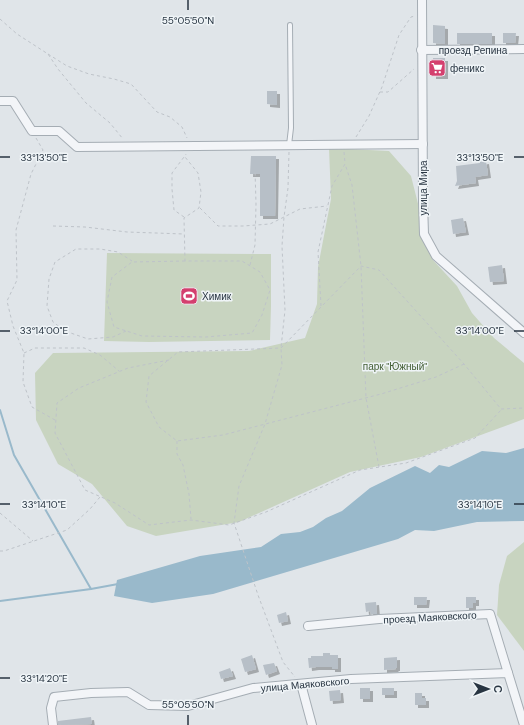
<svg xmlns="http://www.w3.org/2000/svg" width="524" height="725" font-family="'DM Sans',sans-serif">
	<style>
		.green { fill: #c8d4c0 }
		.water { fill: #99b9cb }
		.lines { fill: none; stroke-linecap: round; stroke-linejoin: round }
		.stream { stroke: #99b9cb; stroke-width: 2 }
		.building { fill: #b7bfc7; filter: url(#shadow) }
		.lane-casing { stroke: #a5adb4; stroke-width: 6 }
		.street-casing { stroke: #a5adb4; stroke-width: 10 }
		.path { stroke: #bec3c9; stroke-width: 1; stroke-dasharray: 3 3; stroke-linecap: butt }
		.lane { stroke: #f3f5f8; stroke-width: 4 }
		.street { stroke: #f3f5f8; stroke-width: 8 }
		.ticks { fill: none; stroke: #283542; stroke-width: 1.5 }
		.labels { text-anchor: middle; stroke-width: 3; stroke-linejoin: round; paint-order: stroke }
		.street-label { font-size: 10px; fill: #283542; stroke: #eff4f7 }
		.poi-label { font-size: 10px; fill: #283542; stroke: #eff4f7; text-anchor: start }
		.park-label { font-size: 10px; fill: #435e34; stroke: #eff4f7 }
		.ticks-label { font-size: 10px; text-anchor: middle; fill: #283542; stroke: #eff4f7; stroke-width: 3; stroke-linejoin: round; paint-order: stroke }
	</style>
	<defs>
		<filter id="shadow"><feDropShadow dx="3" dy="3" stdDeviation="0" flood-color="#0004"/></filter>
	</defs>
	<rect width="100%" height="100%" fill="#e0e5e9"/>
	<g class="green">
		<polygon points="329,148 389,151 411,176 432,259 457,286 472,313 494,338 524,363 524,419 421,457 350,472 239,522 156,536 127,526 92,484 58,464 36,420 35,373 53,353 249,351 305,338 317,304 318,267 331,199"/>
		<polygon points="107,253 271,254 271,306 270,340 149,342 104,341"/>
		<polygon points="524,542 524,651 497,615 499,585 507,556"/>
	</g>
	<polygon class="water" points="524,448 524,521 477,522 434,531 415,530 398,539 213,594 152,603 114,596 117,580 200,556 261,547 281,534 300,532 313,527 326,518 342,511 370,488 415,466 430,473 439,465 449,467 482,451 506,453"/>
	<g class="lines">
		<g class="stream">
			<polyline points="0,410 14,455 91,589 118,584"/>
			<polyline points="0,601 91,589"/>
		</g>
	</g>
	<g class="building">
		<polygon points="433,25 445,26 445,44 433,43"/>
		<rect x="457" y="33" width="35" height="11"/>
		<polygon points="503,33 516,33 515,43 503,43"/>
		<rect x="433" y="58" width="12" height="18"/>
		<polygon points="267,91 277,91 277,105 267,104"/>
		<polygon points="251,156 276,156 275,216 260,216 260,174 250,174"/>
		<polygon points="486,161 488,175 475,177 476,183 455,186 457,181 456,166 480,163 480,162"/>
		<polygon points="463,218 466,232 453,234 451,220"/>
		<polygon points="502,265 504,281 490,282 488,267"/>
		<polygon points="414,597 427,597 426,605 414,605"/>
		<polygon points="466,597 476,597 476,603 473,603 473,608 466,608"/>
		<polygon points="376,602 377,614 371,614 370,611 366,612 365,603"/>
		<polygon points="286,612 288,621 279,623 277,615"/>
		<polygon points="323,653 330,653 330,655 338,655 338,669 332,669 332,667 316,667 309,668 308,658 311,658 311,656 323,656"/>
		<polygon points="252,655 256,669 245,672 241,659"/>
		<polygon points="397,657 397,668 395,668 396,669 384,670 384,658"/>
		<polygon points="274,663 277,671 266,675 263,665"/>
		<polygon points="230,668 233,676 221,679 219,672"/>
		<rect x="360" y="688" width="10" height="11"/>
		<rect x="382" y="688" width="12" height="7"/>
		<polygon points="340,690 341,700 330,701 329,691"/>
		<polygon points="415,693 422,693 422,698 426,698 426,705 415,705"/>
		<polygon points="91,717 92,724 58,725 58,721"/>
	</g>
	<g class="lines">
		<defs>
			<polyline id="lane" points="289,145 291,128 290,25"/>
			<g id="street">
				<polyline points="422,0 423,202 424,234 436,256 524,333"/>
				<polyline points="421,50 524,49"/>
				<polyline points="0,101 13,101 32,131 59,131 77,147 423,144"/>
				<polyline points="308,626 379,619 490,614 508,673"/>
				<polyline points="301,684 312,725"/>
				<polyline points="53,725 51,708 54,697 91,693 128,692 149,705 188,706 253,688 351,679 508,673 524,725"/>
			</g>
		</defs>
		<use href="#lane" class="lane-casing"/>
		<use href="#street" class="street-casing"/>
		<g class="path">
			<polyline points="0,19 17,34 48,54 58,69 86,103 110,123 123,139"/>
			<polyline points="48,54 67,66 89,74 114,79 131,84 157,112 170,117 182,127 187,138"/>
			<polyline points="380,92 388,92 414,69"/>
			<polyline points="356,137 369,116 382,87 399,35 411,17 415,16"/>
			<polyline points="36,138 43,150 31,174 16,230 17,280 7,301 13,326 24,353 23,382 32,407 55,420"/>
			<polyline points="289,152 288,188 284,217 282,246 285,310 281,348 282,365 265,424 239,486 234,523 258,595 283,662 295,677"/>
			<polyline points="344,152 345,163"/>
			<polyline points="200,208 218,226 243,226 270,224 300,209 327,206"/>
			<polyline points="184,217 174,210 172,189 172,173 184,157"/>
			<polyline points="53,226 85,227 127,232 184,234"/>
			<polyline points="185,261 132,262 112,277 107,302 114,327 142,336 206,337 252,333 262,315 270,290 260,272 242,261 185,261 184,218 199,208 201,192 198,173 185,157 186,154"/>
			<polyline points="250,265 255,245 256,204 255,170"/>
			<polyline points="321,306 318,252 332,186 345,164 352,185 361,266 366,398 379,467"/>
			<polyline points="126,331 113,337 88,339 65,331 53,322 47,306 49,279 55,262 76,249 100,249 118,252 132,261"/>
			<polyline points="24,353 35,348 84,348 100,355 119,371"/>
			<polyline points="169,360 128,368 79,388 57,403 55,433 85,490 115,503 149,525 191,520 229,525 266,512 360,470 406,463 475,438 501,410"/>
			<polyline points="464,364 436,377 381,394 223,435 177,441 159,427 146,402 149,376 178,352 281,348 361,266 379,270 464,364 501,409 524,408"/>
			<polyline points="177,441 177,454 183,465 189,494 191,519"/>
			<polyline points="0,513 33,541"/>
			<polyline points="0,551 4,551 67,530 90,509 100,497"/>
		</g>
		<use href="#lane" class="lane"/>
		<use href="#street" class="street"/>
	</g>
	<path class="ticks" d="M188,0V10M0,157H10M514,157H524M0,331H10M514,331H524M0,504H10M514,504H524M0,678H10M188,715V725"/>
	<defs>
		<symbol id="supermarket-square" viewBox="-11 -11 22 22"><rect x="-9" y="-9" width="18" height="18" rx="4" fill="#d43f6e" stroke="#eff4f7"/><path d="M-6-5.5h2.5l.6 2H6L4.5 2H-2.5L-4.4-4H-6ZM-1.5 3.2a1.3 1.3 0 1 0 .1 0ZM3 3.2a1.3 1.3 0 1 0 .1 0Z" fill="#fff"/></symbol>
		<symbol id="stadium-square" viewBox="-11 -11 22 22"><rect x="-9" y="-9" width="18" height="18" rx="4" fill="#d43f6e" stroke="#eff4f7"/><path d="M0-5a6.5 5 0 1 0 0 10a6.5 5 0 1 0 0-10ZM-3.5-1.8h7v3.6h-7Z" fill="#fff"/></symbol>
	</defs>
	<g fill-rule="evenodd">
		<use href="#supermarket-square" x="427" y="58" width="20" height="20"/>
		<use href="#stadium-square" x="179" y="286" width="20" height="20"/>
	</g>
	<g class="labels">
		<g class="street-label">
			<text x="473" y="54">проезд Репина</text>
			<text transform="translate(423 188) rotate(-90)" y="4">улица Мира</text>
			<text transform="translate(430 617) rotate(-3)" y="4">проезд Маяковского</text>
			<text transform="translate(305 684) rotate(-5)" y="4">улица Маяковского</text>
		</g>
		<g class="poi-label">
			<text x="450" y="72">феникс</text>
			<text x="202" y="300">Химик</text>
		</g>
		<g class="park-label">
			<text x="395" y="370">парк "Южный"</text>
		</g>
	</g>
	<g class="ticks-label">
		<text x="188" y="24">55°05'50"N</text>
		<text x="480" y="161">33°13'50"E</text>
		<text x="44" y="161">33°13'50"E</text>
		<text x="480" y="334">33°14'00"E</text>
		<text x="44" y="334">33°14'00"E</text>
		<text x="480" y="508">33°14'10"E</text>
		<text x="44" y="508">33°14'10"E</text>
		<text x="44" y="682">33°14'20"E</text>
		<text x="188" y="708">55°05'50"N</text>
	</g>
	<g transform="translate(488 689) rotate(90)" stroke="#eff4f7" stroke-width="3" paint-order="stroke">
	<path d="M0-3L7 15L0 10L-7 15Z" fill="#283542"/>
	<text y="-6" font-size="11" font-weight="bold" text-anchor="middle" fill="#283542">С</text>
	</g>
</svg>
